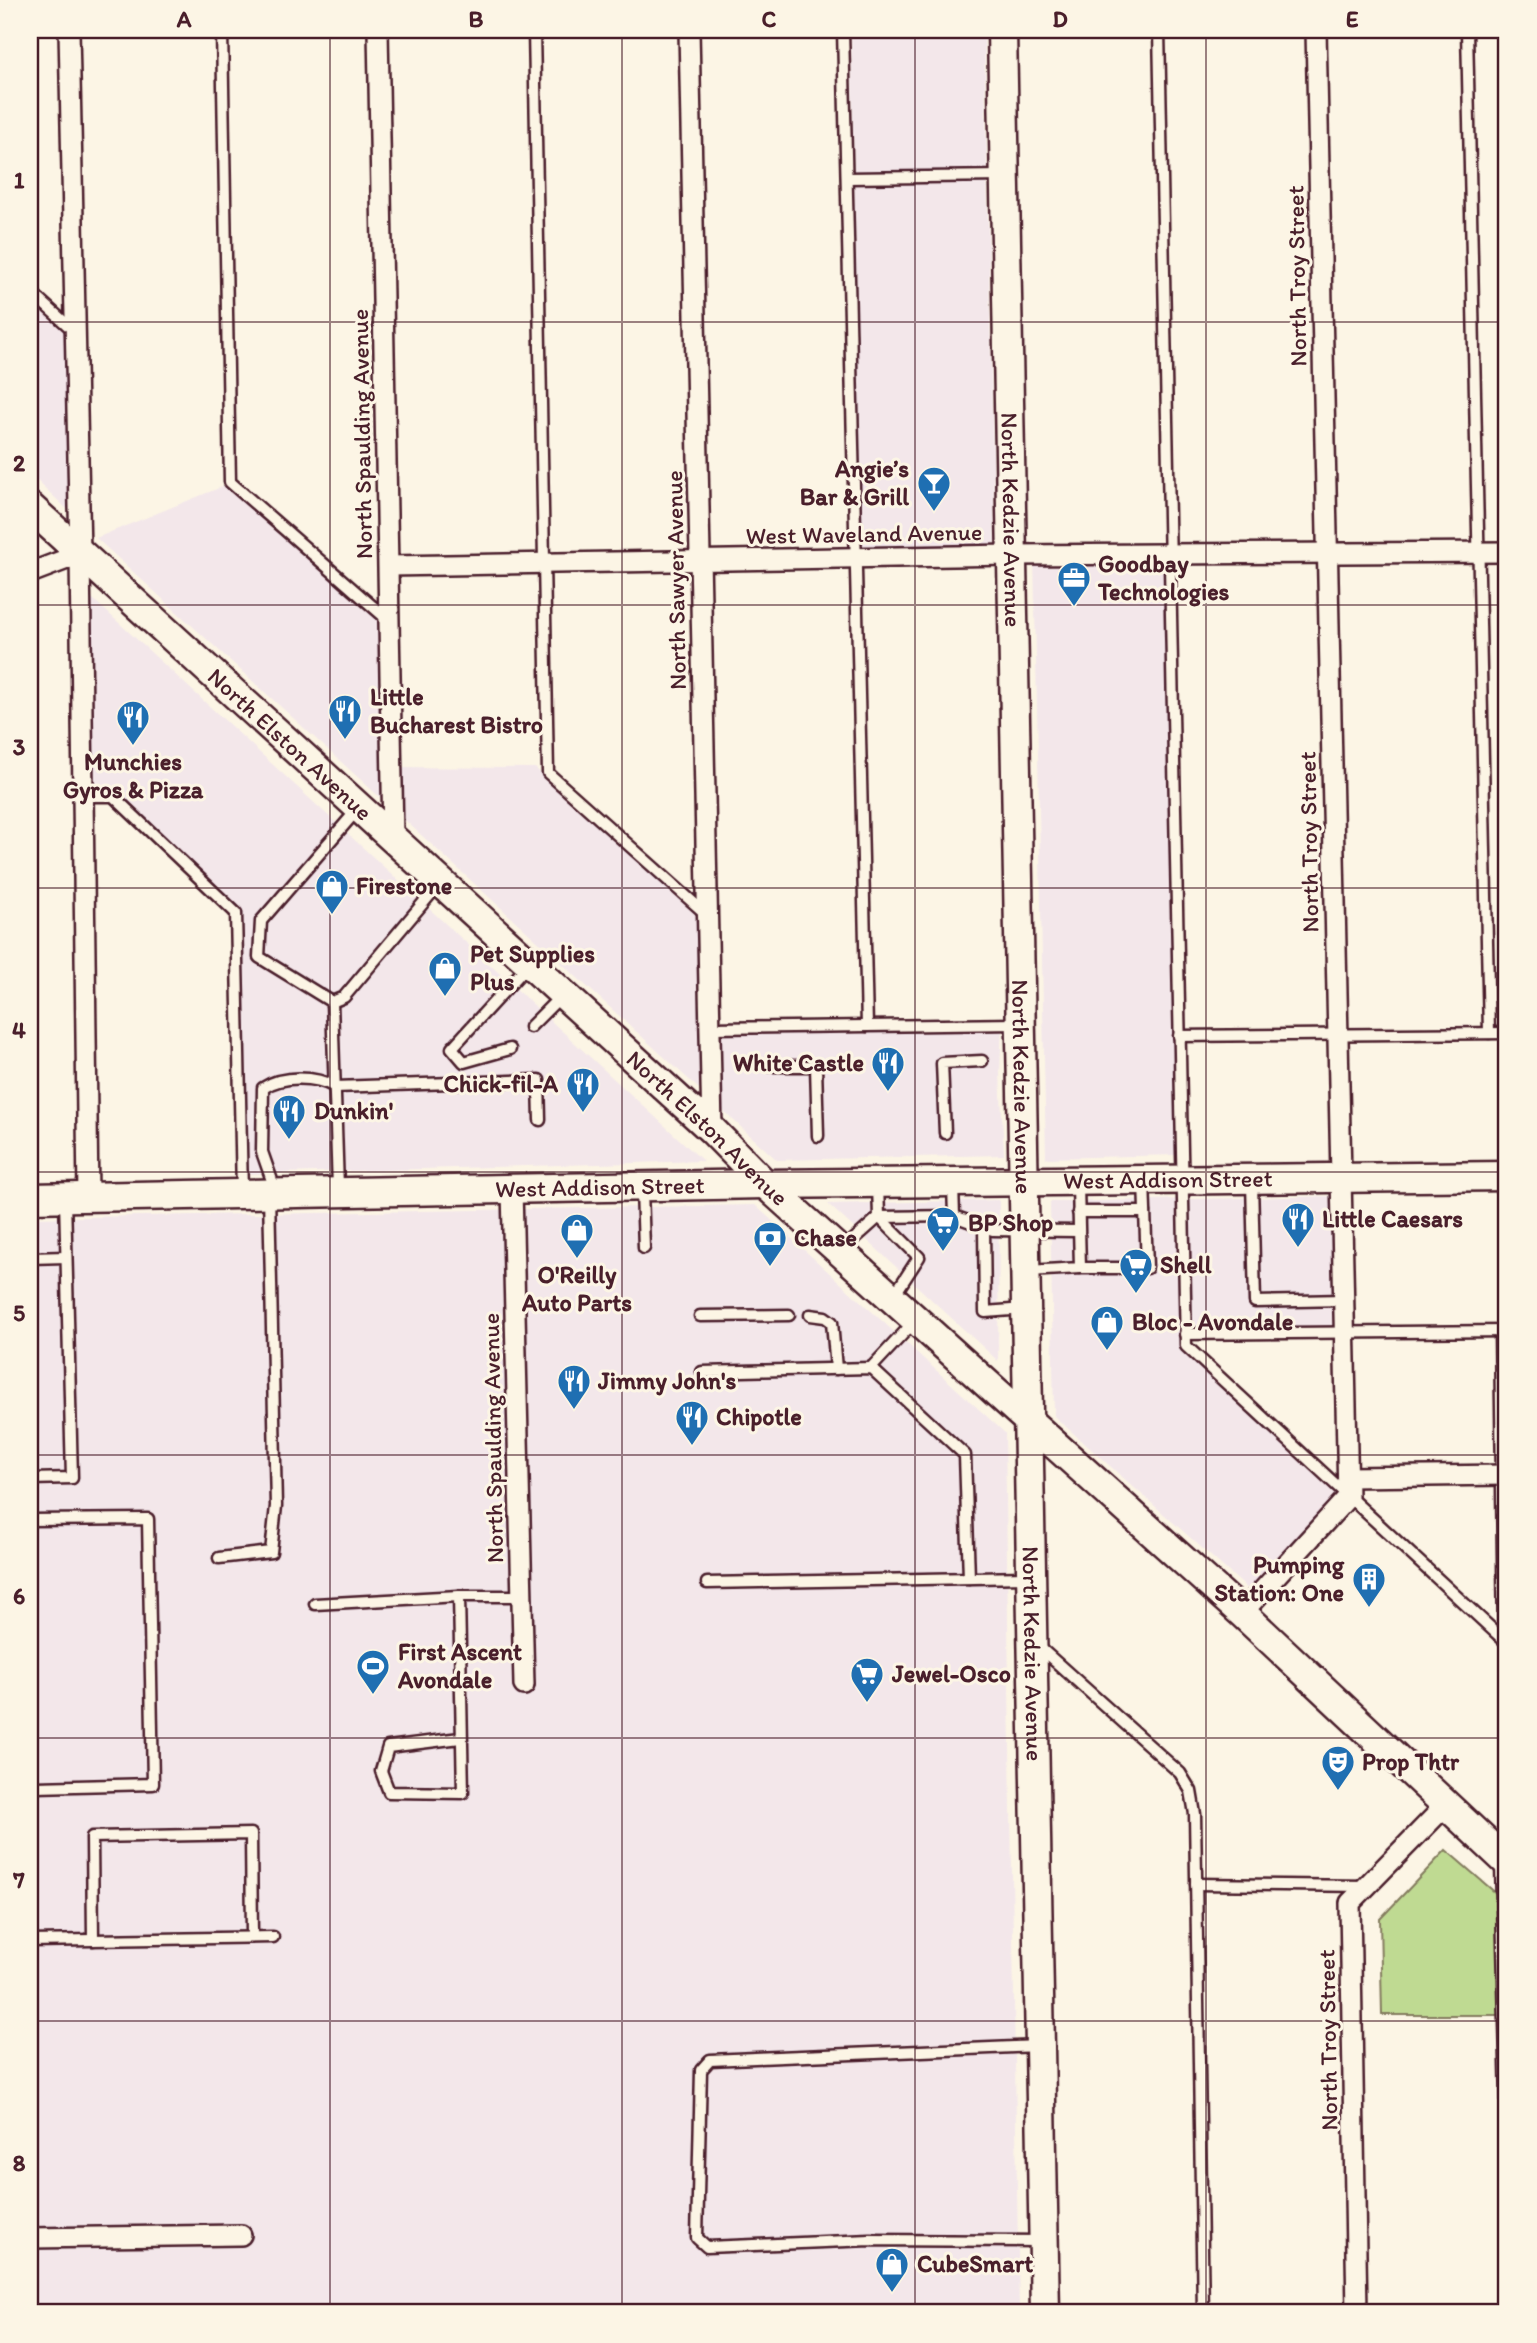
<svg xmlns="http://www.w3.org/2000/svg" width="1537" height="2343" font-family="Itim,sans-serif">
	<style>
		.built { fill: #f3e7ea }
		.green { fill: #bfda92; stroke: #847c5e; stroke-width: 2 }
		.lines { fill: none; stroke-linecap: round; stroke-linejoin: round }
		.service-casing { stroke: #4a1f2b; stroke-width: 15 }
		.minor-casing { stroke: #4a1f2b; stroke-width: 24 }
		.secondary-casing { stroke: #4a1f2b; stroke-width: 33 }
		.service { stroke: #fcf5e5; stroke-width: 10 }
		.minor { stroke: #fcf5e5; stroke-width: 19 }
		.secondary { stroke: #fcf5e5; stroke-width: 28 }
		.grid { fill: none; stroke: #4a1f2b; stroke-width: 2; stroke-opacity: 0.55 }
		.labels { text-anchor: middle; stroke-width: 6; stroke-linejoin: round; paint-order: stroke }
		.street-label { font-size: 24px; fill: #4a1f2b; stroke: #fcf5e5 }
		.poi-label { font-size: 24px; font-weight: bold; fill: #4a1f2b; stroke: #fcf5e5; text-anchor: start }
		.neatline { fill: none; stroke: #4a1f2b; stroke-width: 2.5 }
		.grid-label { font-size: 23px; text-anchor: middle; font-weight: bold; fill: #4a1f2b }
	</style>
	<rect width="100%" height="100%" fill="#fcf5e5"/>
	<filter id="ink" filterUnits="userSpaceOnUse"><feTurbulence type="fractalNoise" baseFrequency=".0143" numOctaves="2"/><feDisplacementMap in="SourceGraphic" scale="14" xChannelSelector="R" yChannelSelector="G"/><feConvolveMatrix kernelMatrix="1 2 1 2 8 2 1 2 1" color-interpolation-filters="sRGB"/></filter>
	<g filter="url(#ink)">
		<g class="built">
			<polygon points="851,30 984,30 995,553 862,556"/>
			<polygon points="30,300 69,335 67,509 30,474"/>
			<polygon points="224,486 386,627 387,767 535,768 710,923 711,1024 1002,1021 1000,1074 1004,1155 777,1160 96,538"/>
			<polygon points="1166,555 1179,1155 1046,1158 1034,557"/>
			<polygon points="80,587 703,1161 245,1174 240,912 115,793 84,793"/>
			<polygon points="1339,1196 1340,1329 1188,1332 1188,1346 1351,1496 1259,1599 1054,1416 1050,1202"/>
			<polygon points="999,1200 998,1361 828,1204"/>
			<polygon points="755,1205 1005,1433 1019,2313 30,2313 30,1218"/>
		</g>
		<polygon class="green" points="1446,1850 1498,1895 1499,2015 1382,2015 1380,1919"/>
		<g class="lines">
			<defs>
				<g id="service">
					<polyline points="222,30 230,482 387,619"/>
					<polyline points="534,30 548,773 706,914"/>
					<polyline points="843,30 867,1026"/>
					<polyline points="1159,30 1186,1346 1507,1643"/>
					<polyline points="1467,30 1489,1033"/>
					<polyline points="847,178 1004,176"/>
					<polyline points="30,291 74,331"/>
					<polyline points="81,796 113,796 236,913 242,1193"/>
					<polyline points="357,810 261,921 259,957 332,1002 344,997 440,883"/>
					<polyline points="332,1002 338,1188"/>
					<polyline points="530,1027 562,995"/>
					<polyline points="710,1028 1017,1024"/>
					<polyline points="1179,1036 1507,1033"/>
					<polyline points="510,1049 464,1062 452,1048 527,966"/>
					<polyline points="770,1066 816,1066 818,1136"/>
					<polyline points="945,1133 942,1063 982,1061"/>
					<polyline points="1252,1182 1255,1302 1344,1300"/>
					<polyline points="878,1184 879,1217 954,1216 993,1230 1078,1231"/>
					<polyline points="953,1185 954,1216"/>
					<polyline points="642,1190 644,1248"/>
					<path d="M276,1192L262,1152L263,1088C282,1075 316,1076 335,1087L539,1080L540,1120"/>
					<polyline points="1078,1212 1145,1212"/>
					<polyline points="984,1227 985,1312 1025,1309"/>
					<polyline points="841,1251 879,1217 919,1257 893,1297"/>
					<polyline points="30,1258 66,1257"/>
					<polyline points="1080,1268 1147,1268 1144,1181"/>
					<polyline points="1028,1271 1080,1268 1078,1185"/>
					<polyline points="810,1315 825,1317 832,1322 836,1369"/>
					<polyline points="700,1316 789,1315"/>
					<polyline points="1500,1331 1504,1640"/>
					<polyline points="1185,1334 1507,1331"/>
					<polyline points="871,1368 914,1322"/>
					<polyline points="702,1372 871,1368 965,1455 969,1578"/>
					<polyline points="30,1479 72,1478 65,1198"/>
					<polyline points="30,1520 148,1519 153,1784 36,1787"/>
					<polyline points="219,1558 271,1552 276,1506 269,1194"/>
					<polyline points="707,1583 1030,1577"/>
					<polyline points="315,1604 459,1596"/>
					<polyline points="1038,1646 1180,1773 1191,1791 1195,1814 1203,2313"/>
					<polyline points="460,1738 388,1747 381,1771 389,1792 463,1793 459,1596 521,1596"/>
					<polyline points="1501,1864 1507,2103"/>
					<polyline points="1196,1884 1366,1886"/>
					<polyline points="93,1940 92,1837 251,1834 252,1937"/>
					<polyline points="30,1941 273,1937"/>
					<polyline points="1039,2046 710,2060 701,2070 697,2238 707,2247 870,2240 1043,2241"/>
				</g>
				<g id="minor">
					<polyline points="69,30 80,554 88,1197"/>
					<polyline points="378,30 393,837"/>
					<polyline points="689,30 712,1130"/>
					<polyline points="390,566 1011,555 1507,552"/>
					<polyline points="30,573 80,554"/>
					<polyline points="512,1189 524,1685"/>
					<polyline points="1348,1477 1507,1475"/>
					<polyline points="1242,1613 1348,1497 1316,30"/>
					<polyline points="30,2238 241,2235"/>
					<polyline points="1357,2313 1350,1903 1445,1806"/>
				</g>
				<g id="secondary">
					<path id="s1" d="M1002,30L1045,2313"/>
					<path id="s2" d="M30,507L712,1130L765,1184L1242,1613L1507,1862"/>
					<path id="s3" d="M30,1198L765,1184L1507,1176"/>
				</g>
			</defs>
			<use href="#service" class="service-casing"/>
			<use href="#minor" class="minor-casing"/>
			<use href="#secondary" class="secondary-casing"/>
			<use href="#service" class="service"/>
			<use href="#minor" class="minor"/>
			<use href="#secondary" class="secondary"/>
		</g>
	</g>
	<path class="grid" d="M330,30V2313M622,30V2313M915,30V2313M1206,30V2313M30,322H1507M30,605H1507M30,888H1507M30,1172H1507M30,1455H1507M30,1738H1507M30,2021H1507"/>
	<defs>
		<symbol id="bar-pin" viewBox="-11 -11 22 30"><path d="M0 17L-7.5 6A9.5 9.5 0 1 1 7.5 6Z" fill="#1f6fb2" stroke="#fcf5e5"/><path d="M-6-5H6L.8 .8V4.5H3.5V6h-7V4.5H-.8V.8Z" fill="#fff"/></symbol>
		<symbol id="office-pin" viewBox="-11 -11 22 30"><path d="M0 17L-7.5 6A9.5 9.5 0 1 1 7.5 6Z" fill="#1f6fb2" stroke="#fcf5e5"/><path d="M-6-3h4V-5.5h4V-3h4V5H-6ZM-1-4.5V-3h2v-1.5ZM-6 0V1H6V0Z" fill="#fff"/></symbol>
		<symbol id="restaurant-pin" viewBox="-11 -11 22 30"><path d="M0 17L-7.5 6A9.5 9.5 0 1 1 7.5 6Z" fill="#1f6fb2" stroke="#fcf5e5"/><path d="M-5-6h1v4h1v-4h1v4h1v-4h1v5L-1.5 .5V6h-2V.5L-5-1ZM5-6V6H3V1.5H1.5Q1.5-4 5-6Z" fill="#fff"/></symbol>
		<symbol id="shop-pin" viewBox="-11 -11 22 30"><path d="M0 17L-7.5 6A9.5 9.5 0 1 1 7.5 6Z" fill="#1f6fb2" stroke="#fcf5e5"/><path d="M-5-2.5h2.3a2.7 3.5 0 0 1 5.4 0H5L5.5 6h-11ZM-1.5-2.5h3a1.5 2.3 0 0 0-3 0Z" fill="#fff"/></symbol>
		<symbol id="supermarket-pin" viewBox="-11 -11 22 30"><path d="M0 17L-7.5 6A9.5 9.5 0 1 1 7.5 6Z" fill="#1f6fb2" stroke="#fcf5e5"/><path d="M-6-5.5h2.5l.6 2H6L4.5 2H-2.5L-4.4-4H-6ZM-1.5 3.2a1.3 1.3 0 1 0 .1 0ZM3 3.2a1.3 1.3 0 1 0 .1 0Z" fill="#fff"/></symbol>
		<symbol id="bank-pin" viewBox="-11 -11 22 30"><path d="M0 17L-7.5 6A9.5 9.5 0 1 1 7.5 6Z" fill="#1f6fb2" stroke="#fcf5e5"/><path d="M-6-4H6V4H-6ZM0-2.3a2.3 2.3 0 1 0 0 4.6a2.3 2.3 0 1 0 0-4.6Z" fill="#fff"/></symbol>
		<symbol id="building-pin" viewBox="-11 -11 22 30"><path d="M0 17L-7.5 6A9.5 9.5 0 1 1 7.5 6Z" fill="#1f6fb2" stroke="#fcf5e5"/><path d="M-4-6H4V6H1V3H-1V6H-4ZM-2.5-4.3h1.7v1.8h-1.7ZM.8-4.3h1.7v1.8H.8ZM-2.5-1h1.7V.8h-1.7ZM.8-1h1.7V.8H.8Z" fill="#fff"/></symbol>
		<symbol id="stadium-pin" viewBox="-11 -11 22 30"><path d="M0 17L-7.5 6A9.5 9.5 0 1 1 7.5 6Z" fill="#1f6fb2" stroke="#fcf5e5"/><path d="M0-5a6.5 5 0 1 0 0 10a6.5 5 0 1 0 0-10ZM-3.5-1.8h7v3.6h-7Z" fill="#fff"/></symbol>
		<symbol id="theatre-pin" viewBox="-11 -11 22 30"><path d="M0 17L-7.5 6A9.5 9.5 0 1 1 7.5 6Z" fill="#1f6fb2" stroke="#fcf5e5"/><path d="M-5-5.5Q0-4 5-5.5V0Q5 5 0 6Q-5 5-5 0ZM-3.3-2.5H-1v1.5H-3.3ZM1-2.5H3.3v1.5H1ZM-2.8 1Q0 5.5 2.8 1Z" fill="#fff"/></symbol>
	</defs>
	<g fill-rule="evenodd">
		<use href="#bar-pin" x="915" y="464" width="38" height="52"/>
		<use href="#office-pin" x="1055" y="559" width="38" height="52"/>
		<use href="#restaurant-pin" x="326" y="692" width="38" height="52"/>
		<use href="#restaurant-pin" x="114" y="698" width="38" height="52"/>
		<use href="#shop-pin" x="313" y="867" width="38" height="52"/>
		<use href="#shop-pin" x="426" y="949" width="38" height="52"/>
		<use href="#restaurant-pin" x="869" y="1044" width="38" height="52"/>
		<use href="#restaurant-pin" x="564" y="1065" width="38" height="52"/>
		<use href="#restaurant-pin" x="270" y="1092" width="38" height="52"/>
		<use href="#restaurant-pin" x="1279" y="1200" width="38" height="52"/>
		<use href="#supermarket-pin" x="924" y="1204" width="38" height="52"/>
		<use href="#shop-pin" x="558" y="1211" width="38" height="52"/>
		<use href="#bank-pin" x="751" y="1219" width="38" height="52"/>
		<use href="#supermarket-pin" x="1117" y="1246" width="38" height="52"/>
		<use href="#shop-pin" x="1088" y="1303" width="38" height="52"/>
		<use href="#restaurant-pin" x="555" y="1362" width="38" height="52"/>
		<use href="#restaurant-pin" x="673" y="1398" width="38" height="52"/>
		<use href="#building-pin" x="1350" y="1560" width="38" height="52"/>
		<use href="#stadium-pin" x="354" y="1647" width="38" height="52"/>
		<use href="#supermarket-pin" x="848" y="1655" width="38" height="52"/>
		<use href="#theatre-pin" x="1319" y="1743" width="38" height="52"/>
		<use href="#shop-pin" x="873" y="2245" width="38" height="52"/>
	</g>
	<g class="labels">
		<g class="street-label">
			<text transform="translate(1297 276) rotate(-91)" y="8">North Troy Street</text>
			<text transform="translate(362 434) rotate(-91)" y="8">North Spaulding Avenue</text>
			<text dy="8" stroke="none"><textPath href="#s1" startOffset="490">North Kedzie Avenue</textPath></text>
			<text transform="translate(864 534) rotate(-1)" y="8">West Waveland Avenue</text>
			<text transform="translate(676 580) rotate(-91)" y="8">North Sawyer Avenue</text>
			<text dy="8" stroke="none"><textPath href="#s2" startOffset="352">North Elston Avenue</textPath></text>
			<text transform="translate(1309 842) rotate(-91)" y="8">North Troy Street</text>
			<text dy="8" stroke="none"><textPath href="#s1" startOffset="1057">North Kedzie Avenue</textPath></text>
			<text dy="8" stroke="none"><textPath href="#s2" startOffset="919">North Elston Avenue</textPath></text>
			<text dy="8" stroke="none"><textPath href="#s3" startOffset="1138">West Addison Street</textPath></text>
			<text dy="8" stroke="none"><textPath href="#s3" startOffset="570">West Addison Street</textPath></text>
			<text transform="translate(493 1438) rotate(-91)" y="8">North Spaulding Avenue</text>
			<text dy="8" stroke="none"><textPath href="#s1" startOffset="1624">North Kedzie Avenue</textPath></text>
			<text transform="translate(1328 2040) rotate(-91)" y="8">North Troy Street</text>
		</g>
		<g class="poi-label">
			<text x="909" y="477" text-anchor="end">Angie’s<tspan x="909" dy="28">Bar &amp; Grill</tspan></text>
			<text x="1098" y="572">Goodbay<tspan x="1098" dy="28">Technologies</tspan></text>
			<text x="370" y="705">Little<tspan x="370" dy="28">Bucharest Bistro</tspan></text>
			<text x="133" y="770" text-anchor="middle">Munchies<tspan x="133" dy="28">Gyros &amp; Pizza</tspan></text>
			<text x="356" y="894">Firestone</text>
			<text x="470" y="962">Pet Supplies<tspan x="470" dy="28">Plus</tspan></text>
			<text x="864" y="1071" text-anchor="end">White Castle</text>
			<text x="558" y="1092" text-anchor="end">Chick-fil-A</text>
			<text x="314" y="1119">Dunkin'</text>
			<text x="1322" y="1227">Little Caesars</text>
			<text x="968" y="1231">BP Shop</text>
			<text x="794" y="1246">Chase</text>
			<text x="1160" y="1273">Shell</text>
			<text x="577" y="1283" text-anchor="middle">O'Reilly<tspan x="577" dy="28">Auto Parts</tspan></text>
			<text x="1132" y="1330">Bloc - Avondale</text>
			<text x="598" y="1389">Jimmy John's</text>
			<text x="716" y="1425">Chipotle</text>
			<text x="1344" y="1573" text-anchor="end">Pumping<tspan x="1344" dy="28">Station: One</tspan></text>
			<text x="398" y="1660">First Ascent<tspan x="398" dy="28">Avondale</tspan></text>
			<text x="892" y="1682">Jewel-Osco</text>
			<text x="1362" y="1770">Prop Thtr</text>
			<text x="917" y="2272">CubeSmart</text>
		</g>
	</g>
	<rect width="1537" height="2343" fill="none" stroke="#fcf5e5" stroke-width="77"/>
	<rect x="38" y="38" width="1460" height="2266" class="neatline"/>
	<g class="grid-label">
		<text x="184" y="27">A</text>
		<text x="476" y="27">B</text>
		<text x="769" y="27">C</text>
		<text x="1060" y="27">D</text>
		<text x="1352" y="27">E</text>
		<text x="19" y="188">1</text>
		<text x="19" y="471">2</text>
		<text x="19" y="755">3</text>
		<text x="19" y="1038">4</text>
		<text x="19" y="1321">5</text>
		<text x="19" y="1604">6</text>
		<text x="19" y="1888">7</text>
		<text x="19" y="2171">8</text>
	</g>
</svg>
